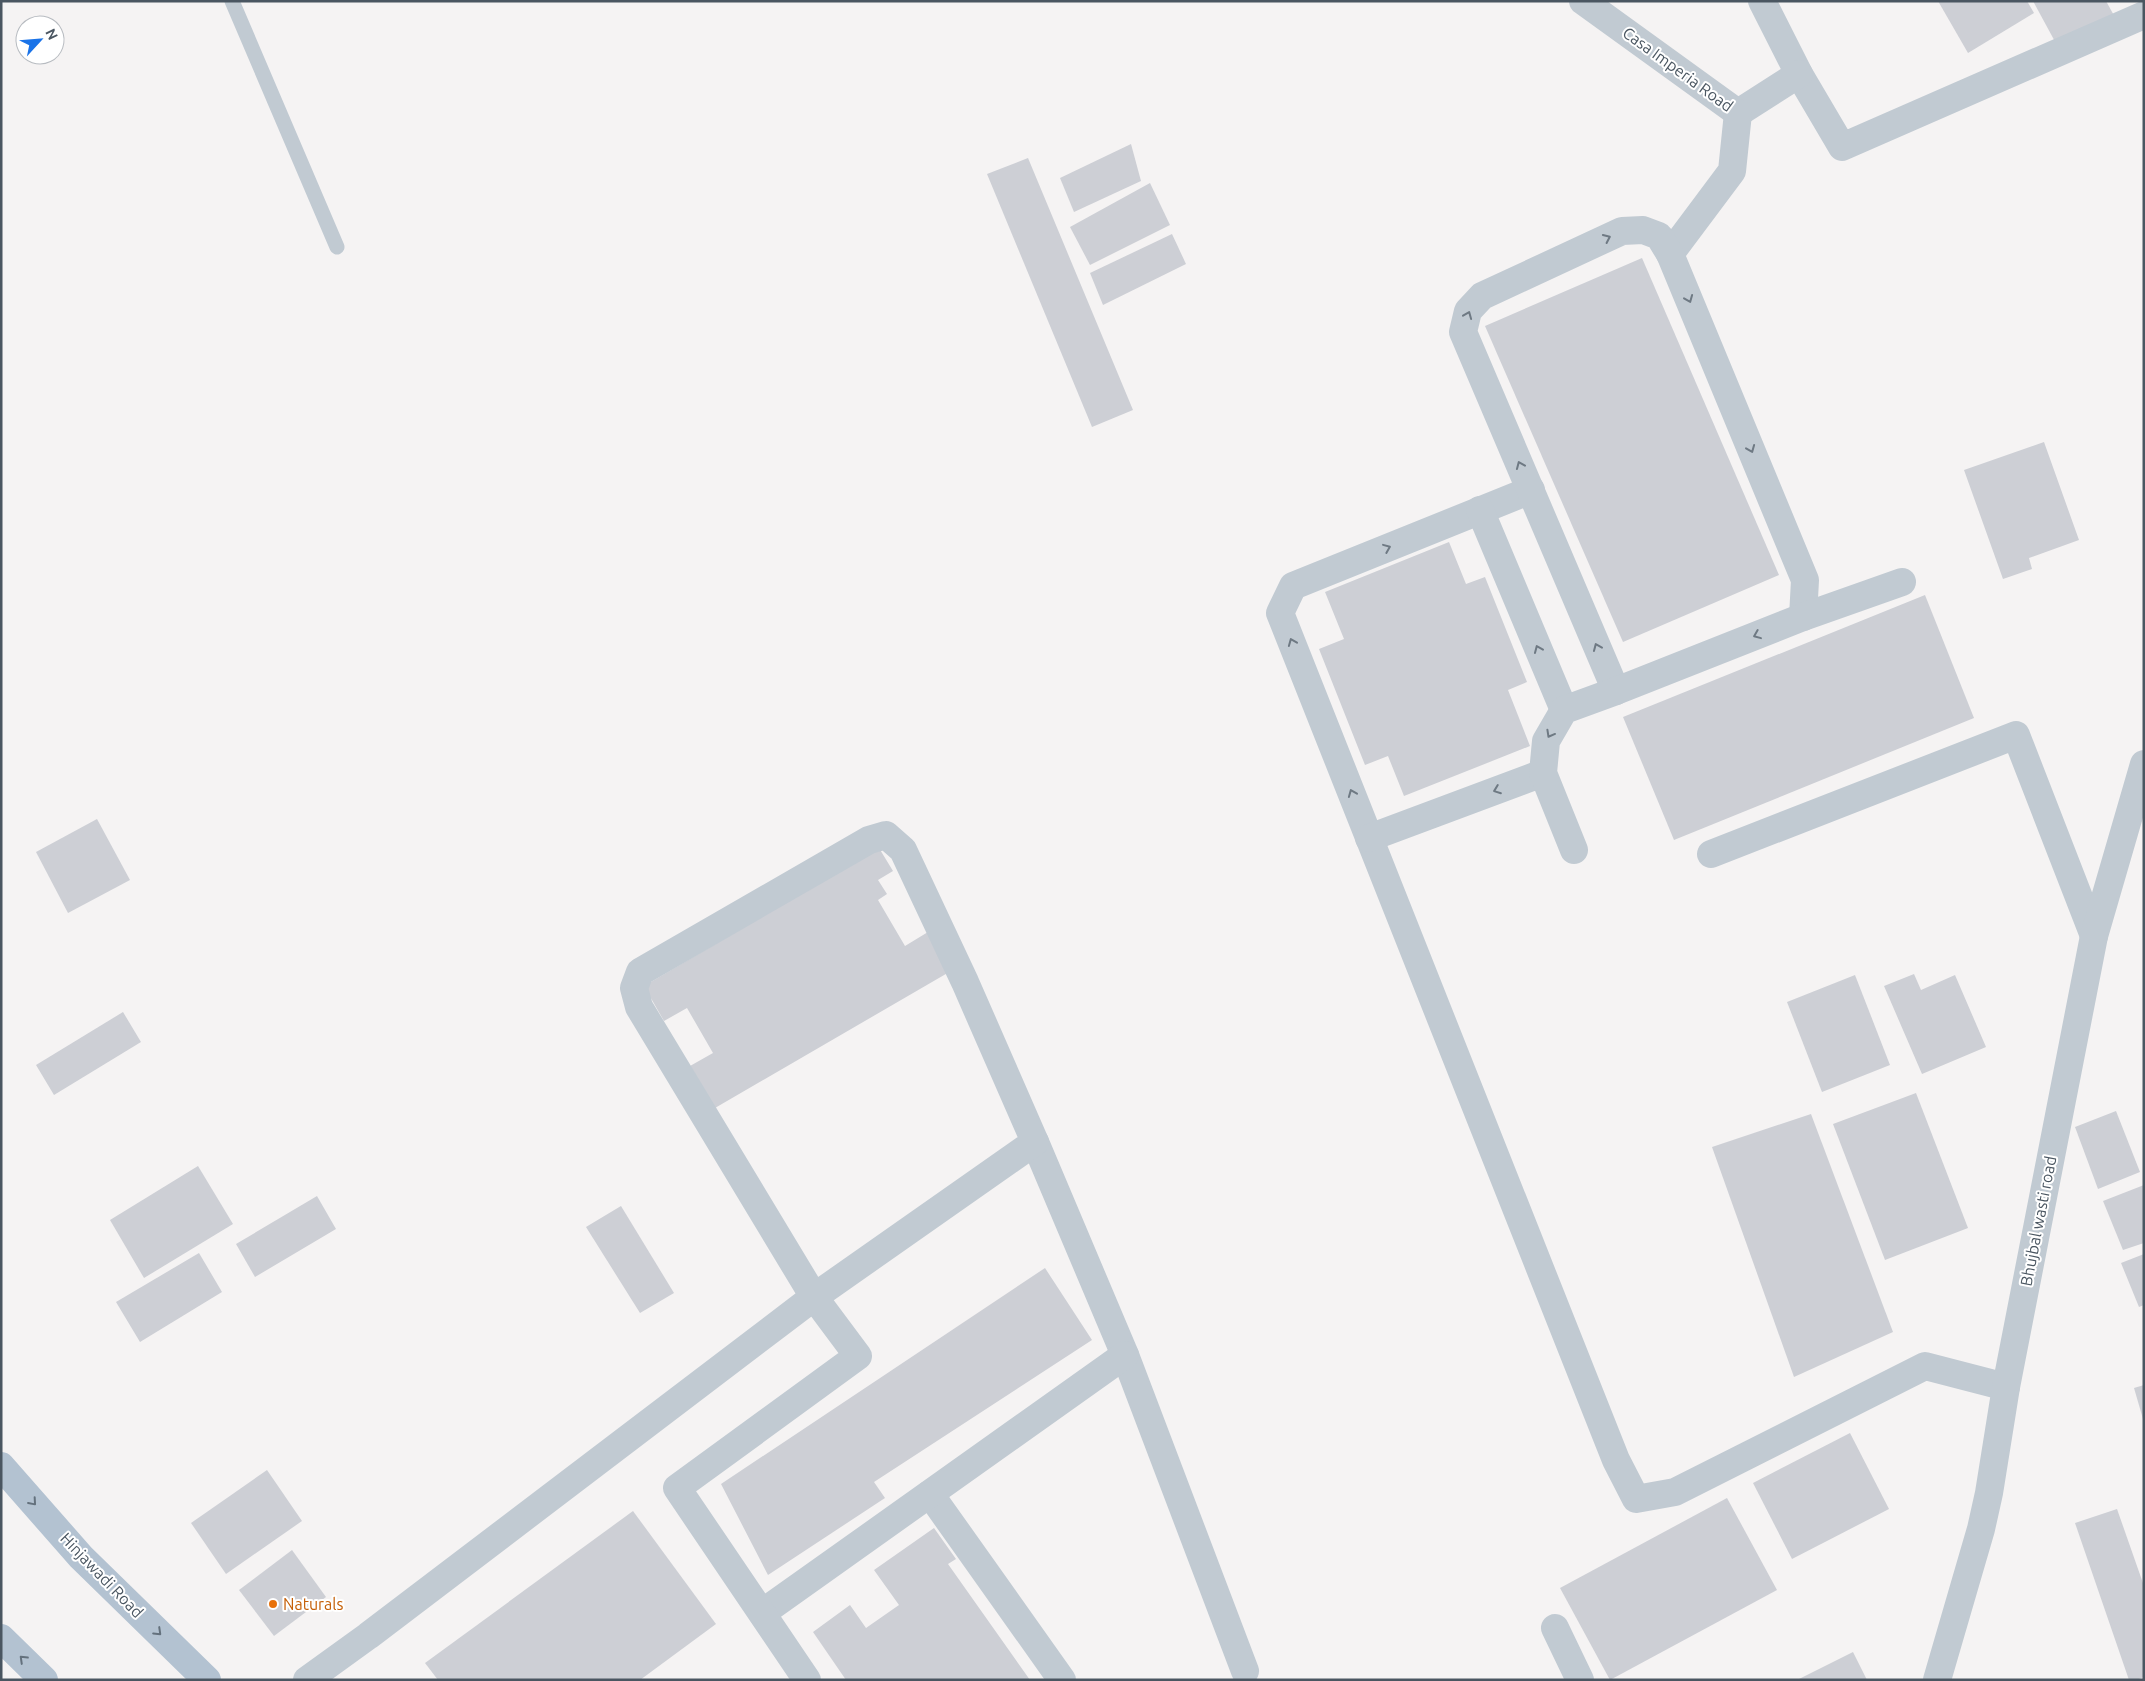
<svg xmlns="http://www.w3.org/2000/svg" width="2145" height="1681" font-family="Ubuntu,sans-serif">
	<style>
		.building { fill: #cdcfd5 }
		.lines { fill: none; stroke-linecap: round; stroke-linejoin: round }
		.lane { stroke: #c1cad2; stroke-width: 15 }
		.street { stroke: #c1cad2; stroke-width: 28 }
		.primary { stroke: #b3c2d1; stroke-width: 28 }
		.oneway { stroke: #6e7983 }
		.oneway2 { stroke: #64717d }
		.food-dot { fill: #e8710a; stroke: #fff; stroke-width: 2 }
		.labels { text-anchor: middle; stroke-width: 4; stroke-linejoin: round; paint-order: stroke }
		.street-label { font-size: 16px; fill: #4a5661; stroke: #fff }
		.food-label { font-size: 16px; fill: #c56008; stroke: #fff; text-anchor: start }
	</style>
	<rect width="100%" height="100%" fill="#f5f3f3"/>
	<g class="building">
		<polygon points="1938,1 2027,1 2034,13 1968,53"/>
		<polygon points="2033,1 2106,1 2117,21 2059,49"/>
		<polygon points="1131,144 1141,181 1074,212 1060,178"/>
		<polygon points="1028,158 1133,410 1092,427 987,174"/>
		<polygon points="1150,183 1170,225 1090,265 1070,227"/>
		<polygon points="1172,234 1186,264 1103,305 1090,273"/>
		<polygon points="1642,258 1779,575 1623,642 1485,326"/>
		<polygon points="2044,442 2079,540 2029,558 2032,569 2003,579 1964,470"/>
		<polygon points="1449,542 1466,584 1485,577 1527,682 1508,690 1530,746 1404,796 1388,756 1365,765 1319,649 1344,639 1325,592"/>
		<polygon points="1925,595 1974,718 1674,840 1623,717"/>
		<polygon points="97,819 130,880 68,913 36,852"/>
		<polygon points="879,848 893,871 878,880 887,894 878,900 905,946 928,932 951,971 715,1108 690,1066 713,1053 687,1008 664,1021 644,986"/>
		<polygon points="1914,974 1921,990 1955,975 1986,1047 1922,1074 1884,986"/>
		<polygon points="1855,975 1890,1065 1822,1092 1787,1002"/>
		<polygon points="123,1012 141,1042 54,1095 36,1065"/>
		<polygon points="1916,1093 1968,1228 1885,1260 1833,1124"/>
		<polygon points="2116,1111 2140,1172 2098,1189 2075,1127"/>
		<polygon points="1811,1114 1893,1332 1794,1377 1712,1147"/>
		<polygon points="198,1166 233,1224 144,1278 110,1220"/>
		<polygon points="2144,1185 2144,1243 2123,1250 2103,1201"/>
		<polygon points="317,1196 336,1229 255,1277 236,1244"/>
		<polygon points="621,1206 674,1293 640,1313 586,1227"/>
		<polygon points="199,1253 222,1292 140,1342 116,1302"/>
		<polygon points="2144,1254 2144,1305 2139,1307 2121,1263"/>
		<polygon points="1045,1268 1092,1340 874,1482 885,1498 768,1575 721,1484"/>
		<polygon points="2144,1385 2144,1419 2143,1419 2134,1388"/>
		<polygon points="1850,1433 1889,1509 1792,1559 1753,1483"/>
		<polygon points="267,1470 302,1521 226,1574 191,1523"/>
		<polygon points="1727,1498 1777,1590 1610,1680 1560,1588"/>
		<polygon points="2117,1509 2144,1586 2144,1677 2136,1680 2129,1680 2075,1523"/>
		<polygon points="633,1511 716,1624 640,1680 438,1680 425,1663"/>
		<polygon points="934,1528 956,1559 948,1564 1030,1680 846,1680 813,1632 850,1605 866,1628 899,1605 874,1570"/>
		<polygon points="292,1550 326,1597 274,1636 239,1590"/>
		<polygon points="1853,1652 1867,1680 1797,1680"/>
	</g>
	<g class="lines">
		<polyline class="lane" points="232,1 337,247"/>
		<g class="street">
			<polyline points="1583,1 1738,113"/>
			<polyline points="1762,1 1799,74 1842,147 2144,15"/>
			<polyline points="1738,113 1799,74"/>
			<polyline points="1670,254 1732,171 1738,113"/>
			<polyline points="1531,490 1293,586 1280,613 1616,1460 1636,1499 1675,1492 1925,1366 2006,1387"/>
			<polyline points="1480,510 1564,710"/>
			<polyline points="1616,691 1463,332 1468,311 1482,296 1622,231 1643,230 1659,236 1670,254 1805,580 1803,617"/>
			<polyline points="1369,838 1543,773"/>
			<polyline points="1574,850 1543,773 1546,741 1564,710 1616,691 1803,617 1902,582"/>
			<polyline points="1711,854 2016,735 2094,936"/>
			<polyline points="1035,1142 1125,1355 1245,1671"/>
			<polyline points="930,1494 1062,1680"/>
			<polyline points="762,1613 1125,1355"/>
			<polyline points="1555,1628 1580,1680"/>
			<polyline points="307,1680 368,1636 814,1297 1035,1142 965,982 903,850 886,835 869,840 640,972 634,988 639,1007 814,1297 858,1356 677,1488 807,1680"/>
			<polyline points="1937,1680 1981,1529 1989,1493 2006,1387 2094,936 2144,764"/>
		</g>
		<g class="primary">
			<polyline points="1,1466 81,1557 207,1680"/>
			<polyline points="1,1638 44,1680"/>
		</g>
	</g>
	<defs><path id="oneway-chevron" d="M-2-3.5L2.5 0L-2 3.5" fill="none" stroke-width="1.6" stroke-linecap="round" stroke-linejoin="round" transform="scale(1.25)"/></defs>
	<g class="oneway">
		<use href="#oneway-chevron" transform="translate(1607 238) rotate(-25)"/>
		<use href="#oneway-chevron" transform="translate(1689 299) rotate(68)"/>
		<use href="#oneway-chevron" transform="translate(1468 315) rotate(-68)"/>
		<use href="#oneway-chevron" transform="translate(1751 449) rotate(68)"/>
		<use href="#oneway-chevron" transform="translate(1520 465) rotate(-113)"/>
		<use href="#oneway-chevron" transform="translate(1387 548) rotate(-22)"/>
		<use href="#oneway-chevron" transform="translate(1757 635) rotate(158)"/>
		<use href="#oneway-chevron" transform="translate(1292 642) rotate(-112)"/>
		<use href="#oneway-chevron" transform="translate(1597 647) rotate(-113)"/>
		<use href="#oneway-chevron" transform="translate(1538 649) rotate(-113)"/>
		<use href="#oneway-chevron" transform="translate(1550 734) rotate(119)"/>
		<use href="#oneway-chevron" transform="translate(1497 790) rotate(159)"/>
		<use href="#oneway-chevron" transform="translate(1352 793) rotate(-112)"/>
	</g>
	<g class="oneway2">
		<use href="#oneway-chevron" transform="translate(33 1502) rotate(49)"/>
		<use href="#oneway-chevron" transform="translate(158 1632) rotate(44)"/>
		<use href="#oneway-chevron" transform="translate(23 1659) rotate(-136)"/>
	</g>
	<circle class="food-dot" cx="273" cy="1604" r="5"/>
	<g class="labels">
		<g class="street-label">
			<text transform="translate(1678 69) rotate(36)" y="6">Casa Imperia Road</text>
			<text transform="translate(2038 1221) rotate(-79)" y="6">Bhujbal wasti road</text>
			<text transform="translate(102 1575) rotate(46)" y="6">Hinjawadi Road</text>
		</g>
		<g class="food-label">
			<text x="283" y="1610">Naturals</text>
		</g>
	</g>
	<rect width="2145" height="1681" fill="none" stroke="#4a5661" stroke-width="5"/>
	<g transform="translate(40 40) rotate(64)"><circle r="24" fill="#ffffff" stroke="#b7bbc0"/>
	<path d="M0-4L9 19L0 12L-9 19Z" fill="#1a73e8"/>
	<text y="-8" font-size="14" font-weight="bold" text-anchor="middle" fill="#4a5661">N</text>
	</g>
</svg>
